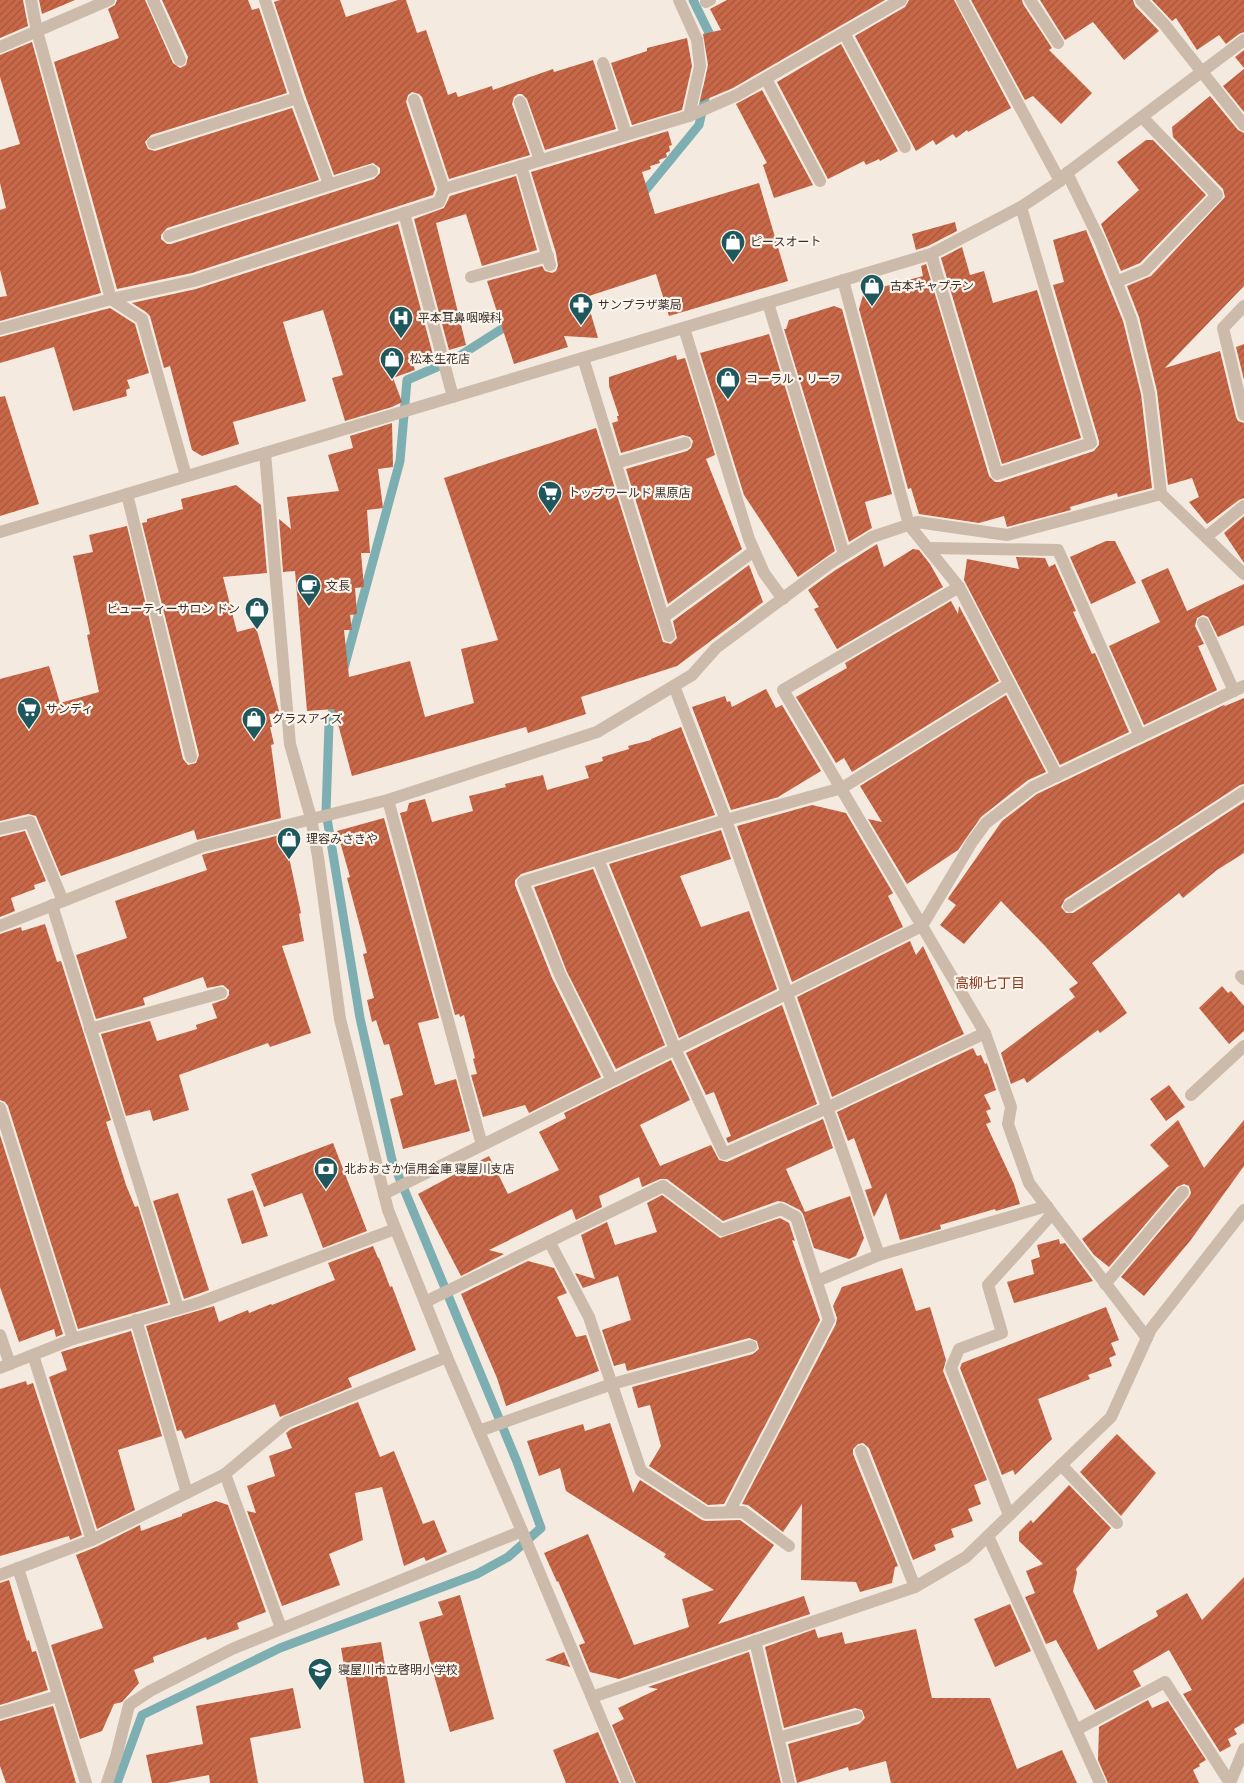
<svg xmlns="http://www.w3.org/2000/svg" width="1244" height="1783" font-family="Barlow,'Noto Sans JP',sans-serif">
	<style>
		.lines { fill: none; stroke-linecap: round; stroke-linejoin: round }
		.stream { stroke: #7dafb2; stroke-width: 9 }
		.building { fill: url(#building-hatch) }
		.minor { stroke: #ccbaaa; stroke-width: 12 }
		.labels { text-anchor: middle; stroke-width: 4.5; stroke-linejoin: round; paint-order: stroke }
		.poi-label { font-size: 12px; fill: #3a2f2a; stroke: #fbf4ec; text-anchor: start }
		.neighbourhood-label { font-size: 14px; fill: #8b3a20; stroke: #fbf4ec }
	</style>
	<defs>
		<pattern id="building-hatch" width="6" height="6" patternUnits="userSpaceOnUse" patternTransform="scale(1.25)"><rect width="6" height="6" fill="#c96848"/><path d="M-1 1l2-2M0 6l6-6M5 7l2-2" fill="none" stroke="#a4563c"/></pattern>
	</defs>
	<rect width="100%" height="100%" fill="#f4eadf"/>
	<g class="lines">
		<g class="stream">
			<polyline points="693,0 714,43"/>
			<polyline points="640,197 699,125 707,89"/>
			<polyline points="344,668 400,461 407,380 453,360 511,323"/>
			<polyline points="117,1783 142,1715 280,1648 477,1574 508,1557 541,1528 517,1462 392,1160 360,1018 326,812 329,724 336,698"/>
		</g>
	</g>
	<g class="building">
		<polygon points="0,0 23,0 28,26 0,38"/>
		<polygon points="39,0 75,0 42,14"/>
		<polygon points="117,0 145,0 173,63 180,68 186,65 188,57 162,0 248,0 252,10 259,8 287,93 151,135 145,142 148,149 155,151 292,108 319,180 167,228 161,235 161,239 167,244 171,244 374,179 380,173 380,168 373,163 334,175 305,95 274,2 280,0 340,0 346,17 398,0 406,0 417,33 426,30 448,95 456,92 458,97 492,86 493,90 553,69 554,72 593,60 616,129 545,150 527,99 522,94 518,94 514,97 512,104 530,155 449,179 422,97 419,94 412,92 408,95 406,102 435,189 433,195 192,273 117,289 54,62 119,38 108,9 115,5"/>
		<polygon points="727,0 885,0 733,88 700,102 708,65 703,34 721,30 710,9"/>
		<polygon points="909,0 954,0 1011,108 968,132 967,130 956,138 953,134 936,145 933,140 916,151 855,36 905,7"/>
		<polygon points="971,0 1022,0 1023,4 1052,48 1049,50 1092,93 1061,124 1033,96 1025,100"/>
		<polygon points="1040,0 1133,0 1135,6 1159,31 1124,60 1093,22 1065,40"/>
		<polygon points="1152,0 1244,0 1244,32 1239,34 1226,44 1219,35 1197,50 1176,18 1172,21"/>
		<polygon points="687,38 692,66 682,110 632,125 611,63 647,51 647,48"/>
		<polygon points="32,42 101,293 0,321 0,297 7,296 0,270 0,210 6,208 0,183 0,150 20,144 0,77 0,55"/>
		<polygon points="841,44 898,151 880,161 879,159 866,165 864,161 828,179 777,82"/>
		<polygon points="1244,50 1244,68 1235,57"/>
		<polygon points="1244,69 1244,112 1223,86"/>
		<polygon points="762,90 813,185 774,198 763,165 767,163 736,104"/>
		<polygon points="1210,96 1238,130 1244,133 1244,286 1165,368 1220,351 1236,417 1238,421 1244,423 1244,498 1239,500 1207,524 1189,502 1199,497 1192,478 1168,485 1157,391 1139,317 1127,286 1151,276 1225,197 1223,189 1173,137 1172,127"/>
		<polygon points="668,131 672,145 669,146 670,151 666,153 667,157 659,160 660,163 650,166 651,169 642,172 655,214 759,183 788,281 669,316 656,274 586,297 598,338 564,336 568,347 514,364 487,281 542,266 545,271 552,273 556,271 558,266 556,253 531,172"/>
		<polygon points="1146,140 1153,140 1206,195 1140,263 1121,271 1101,224 1139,190 1117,162"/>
		<polygon points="516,176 537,250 482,266 466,214 436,223 466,345 449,350 414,219 444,208 450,196"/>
		<polygon points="955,222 957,231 928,246 916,250 912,234"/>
		<polygon points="398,224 433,355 412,361 415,370 393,378 402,402 392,407 345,421 332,378 343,375 323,310 283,322 306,401 233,422 239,444 202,456 192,450 170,366 164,368 150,316 146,312 132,303 196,289"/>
		<polygon points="1086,230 1123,321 1141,394 1152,488 1118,497 1117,493 1070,507 1071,510 1007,527 1004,516 979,523 919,514 911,488 908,489 859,309 864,292 923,276 921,266 926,264 989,476 995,482 1000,482 1094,451 1099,445 1099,441 1053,285 1064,282 1053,240"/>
		<polygon points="962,247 970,275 984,271 993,303 1037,290 1081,438 1002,464 941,258"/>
		<polygon points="834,306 842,309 892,494 865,502 872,528 849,542 784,329 786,329 789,320"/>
		<polygon points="110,308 135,324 149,373 127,380 130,388 126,390 127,396 73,411 54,347 0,363 0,337"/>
		<polygon points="769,334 835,551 798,577 744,495 700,353"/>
		<polygon points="1244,344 1244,380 1236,347"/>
		<polygon points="676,355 677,360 685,358 715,455 706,459 742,549 668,604 626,469 687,451 691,448 693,441 690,437 683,435 621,453 612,423 618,421 617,416 619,416 609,386 609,377"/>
		<polygon points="5,396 39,504 0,516 0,397"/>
		<polygon points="392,423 393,467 378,469 383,508 367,510 370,553 361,553 364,587 355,588 357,614 350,615 352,630 344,630 349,677 410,661 425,717 474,703 461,649 498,640 444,478 596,428 663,642 671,644 677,638 673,621 749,565 763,602 677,666 581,697 586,714 528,733 526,727 352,776 334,709 307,711 295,571 283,572 279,519 291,529 287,497 339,491 328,455 353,448 350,436"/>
		<polygon points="236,485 261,505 267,573 223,577 237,632 256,627 279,711 279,713 269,714 272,727 270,727 274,744 271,745 281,818 197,840 194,830 61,876 36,816 28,814 0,821 0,679 49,666 60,703 99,692 87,635 90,634 73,556 93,552 89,535 127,526 183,759 188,765 196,763 199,755 142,523 147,522 147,519 183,509 181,499"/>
		<polygon points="1244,516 1244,563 1224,533"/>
		<polygon points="1106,541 1115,541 1136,583 1091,604 1070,557"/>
		<polygon points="877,544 884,567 913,549 919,550 930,564 943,587 837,649 814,609 819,607 808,590 834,571"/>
		<polygon points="1016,557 1045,558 1049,567 1055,564 1076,611 1073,612 1092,654 1095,653 1129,732 1060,765 964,580 967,559 1019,569"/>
		<polygon points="1168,568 1187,611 1244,584 1244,625 1218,637 1208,617 1203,615 1197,618 1195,626 1204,644 1198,646 1217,690 1144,725 1109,646 1160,622 1141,580"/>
		<polygon points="951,601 958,614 959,606 999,681 852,772 844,758 836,763 796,697 847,668 845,663"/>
		<polygon points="766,689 776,708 782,705 821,771 778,797 779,797 731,810 692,707 725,696 727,702 730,701 732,707"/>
		<polygon points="1006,695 1046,772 1028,780 981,817 958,850 907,884 868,819 882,822 860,786"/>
		<polygon points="1244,698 1244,784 1240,785 1065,899 1061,907 1066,913 1073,913 1244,802 1244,853 1217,870 1183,898 1179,893 1092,963 1127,1013 1100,1033 1098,1030 1027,1083 1024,1078 1011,1084 1001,1053 1075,997 1069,989 1078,983 1045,946 1001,901 964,944 940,925 956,905 948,899 949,897 1002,821 1037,794 1224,705 1225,706"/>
		<polygon points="681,727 715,815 521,874 515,880 515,885 552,978 601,1077 529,1113 525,1105 483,1117 471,1075 477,1074 473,1059 475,1058 464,1015 460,1017 459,1014 455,1015 400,813 407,811 409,803 425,799 432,822 473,811 469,796 506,787 505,784 543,775 547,790 589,778 585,766 603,761 602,757 629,749 628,746 651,740 651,739"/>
		<polygon points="812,805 846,813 893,893 888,896 903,927 792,982 737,826"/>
		<polygon points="384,818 439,1018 418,1023 435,1085 456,1079 470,1131 403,1149 390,1099 403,1095 389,1044 384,1045 376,1020 372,1022 367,1000 374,998 363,954 367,953 347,878 350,877 337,831"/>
		<polygon points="721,830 731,859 680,876 701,927 749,911 777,989 679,1038 609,864"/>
		<polygon points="25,831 46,881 34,885 35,889 11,898 15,911 0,917 0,837"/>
		<polygon points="284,834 301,913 299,914 304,941 282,946 311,1033 270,1047 268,1043 179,1075 189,1110 153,1121 150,1110 126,1116 101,1034 150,1021 157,1041 197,1029 196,1025 217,1018 212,1004 226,999 229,995 229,990 223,985 207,988 203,977 143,998 145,1005 96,1019 76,955 127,938 115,901 207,870 202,855 205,854"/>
		<polygon points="593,869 665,1045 616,1069 567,972 534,887"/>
		<polygon points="45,924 57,962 61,961 111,1120 106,1122 126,1185 135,1207 138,1206 168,1303 78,1329 8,1106 5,1102 0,1100 0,934 21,927 22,931"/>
		<polygon points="910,941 916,955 923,946 964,1034 832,1097 797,997"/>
		<polygon points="1222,986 1228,993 1231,991 1244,1006 1244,1031 1229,1044 1199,1008"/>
		<polygon points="782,1005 817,1104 728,1143 726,1138 731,1136 714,1092 706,1095 686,1053"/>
		<polygon points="973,1048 977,1056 981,1055 985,1064 987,1063 996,1090 984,1095 991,1109 986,1111 991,1122 986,1124 1014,1184 1020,1204 996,1211 995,1209 940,1225 941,1229 900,1240 886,1193 874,1217 865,1190 872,1188 854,1138 848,1141 837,1112"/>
		<polygon points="671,1060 690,1100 640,1125 660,1166 711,1145 719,1160 727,1162 823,1119 833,1148 786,1169 805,1212 850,1196 864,1238 856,1256 849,1259 814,1248 803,1214 800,1210 784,1202 778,1201 723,1221 667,1179 660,1179 642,1187 639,1177 599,1196 602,1207 576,1220 572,1209 489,1250 504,1254 461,1276 418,1194 489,1156 508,1194 559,1170 539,1132 566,1118 564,1113"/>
		<polygon points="1169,1085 1185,1107 1166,1121 1150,1099"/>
		<polygon points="1178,1120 1204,1168 1244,1120 1244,1166 1190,1241 1144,1296 1121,1277 1189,1197 1191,1193 1189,1186 1184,1184 1177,1187 1109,1267 1094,1255 1082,1239 1169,1166 1150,1145"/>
		<polygon points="0,1135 63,1334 56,1337 54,1329 19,1342 0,1287"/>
		<polygon points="333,1143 367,1231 323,1248 302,1193 264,1207 251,1174"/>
		<polygon points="253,1190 268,1236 242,1244 227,1199"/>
		<polygon points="178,1193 209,1290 184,1299 153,1201"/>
		<polygon points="662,1195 720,1238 780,1218 789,1223 795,1241 792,1240 820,1320 724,1504 708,1505 649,1466 661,1446 650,1405 638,1408 632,1387 753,1354 759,1349 757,1341 749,1338 627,1371 625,1363 614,1366 602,1330 631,1320 618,1276 583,1288 575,1273 595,1279 581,1235 607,1222 615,1245 657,1232 647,1203"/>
		<polygon points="1059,1239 1060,1244 1065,1243 1093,1281 1014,1303 1007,1282 1034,1274 1031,1260 1040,1257 1037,1245"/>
		<polygon points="373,1246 378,1258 379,1258 390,1287 392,1286 416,1350 348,1378 352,1387 280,1417 275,1404 185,1439 181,1430 177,1431 146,1326 214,1306 219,1322 248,1310 249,1313 271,1304 272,1305 335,1280 328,1263"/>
		<polygon points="528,1261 554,1268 567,1293 557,1297 576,1337 586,1335 599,1371 506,1406 497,1378 461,1294"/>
		<polygon points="902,1268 916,1311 930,1307 946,1360 943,1371 987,1480 974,1485 981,1504 968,1509 973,1521 951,1529 954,1537 934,1545 936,1550 913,1560 869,1448 863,1443 858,1444 853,1449 853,1454 898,1566 895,1567 892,1583 860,1592 856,1582 801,1580 802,1504 783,1532 748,1505 742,1504 836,1324 837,1318 833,1306 842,1287"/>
		<polygon points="1106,1307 1119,1340 1111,1343 1116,1355 1109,1358 1112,1366 1088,1375 1090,1379 1038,1399 1052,1439 1015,1475 1013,1470 1002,1475 960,1368 962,1363"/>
		<polygon points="131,1331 162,1436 118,1450 135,1510 97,1529 49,1377 67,1370 61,1352"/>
		<polygon points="26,1381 27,1385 33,1383 82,1535 70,1540 69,1536 0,1556 0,1389"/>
		<polygon points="358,1402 380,1457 394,1451 423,1524 434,1520 447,1552 426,1561 424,1557 404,1566 382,1487 355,1493 363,1540 329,1554 340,1585 282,1606 247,1511 256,1513 247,1486 275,1476 269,1456 292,1448 286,1433 291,1429"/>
		<polygon points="610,1423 633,1493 640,1480 702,1520 706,1521 740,1520 774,1545 718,1624 804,1596 810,1614 619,1679 590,1672 579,1645 585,1643 558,1581 557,1582 544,1553 588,1534 634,1645 689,1627 682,1599 714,1590 664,1557 666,1554 566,1491 560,1468 539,1476 527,1441 583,1424 585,1431"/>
		<polygon points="1117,1434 1156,1473 1121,1516 1080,1472"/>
		<polygon points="1069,1485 1111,1528 1076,1569 1077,1573 1073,1591 1098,1650 1158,1616 1156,1611 1187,1593 1202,1620 1244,1577 1244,1723 1234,1729 1237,1734 1228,1739 1231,1746 1220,1752 1183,1694 1192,1690 1169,1650 1133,1671 1141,1686 1095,1710 1056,1640 1046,1644 1025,1597 1035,1593 1026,1571 1043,1564 1019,1541 1019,1532 1031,1520 1033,1523"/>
		<polygon points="216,1501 228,1505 266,1612 237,1623 239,1629 207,1640 206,1637 153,1657 154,1662 134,1670 139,1683 122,1702 114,1704 102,1731 80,1739 51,1645 103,1628 76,1555 96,1547 140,1525 141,1531 182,1516 182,1514"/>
		<polygon points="9,1580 27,1641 29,1640 32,1652 36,1651 48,1690 0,1705 0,1583"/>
		<polygon points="460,1595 494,1719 450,1732 419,1622 443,1615 438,1602"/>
		<polygon points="1010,1604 1031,1651 995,1667 974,1619"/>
		<polygon points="815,1629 818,1638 842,1632 845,1644 916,1629 932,1698 990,1698 1017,1769 1062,1750 1077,1783 891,1783 886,1761 849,1771 848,1767 797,1783 788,1744 859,1724 865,1718 862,1710 855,1708 784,1728 765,1647"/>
		<polygon points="381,1642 405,1783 364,1783 341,1648"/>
		<polygon points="564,1652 570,1667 545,1660"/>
		<polygon points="749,1652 781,1783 636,1783 612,1725 624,1719 618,1708 658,1689 648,1687"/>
		<polygon points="293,1688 301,1728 250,1738 258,1783 210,1783 209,1775 167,1783 152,1783 146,1755 203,1744 196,1706"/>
		<polygon points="1148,1700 1152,1708 1168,1701 1206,1760 1199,1764 1200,1766 1193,1770 1199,1783 1108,1783 1098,1760 1099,1727"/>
		<polygon points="53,1706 76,1783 6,1783 0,1766 0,1721"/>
		<polygon points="598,1732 619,1783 566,1783 553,1750"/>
	</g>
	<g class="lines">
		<g class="minor">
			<polyline points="31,0 37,31 111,299 142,319 186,476"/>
			<polyline points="153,0 180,60"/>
			<polyline points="265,0 297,98 329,184"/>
			<polyline points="679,0 697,40 700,66 689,116"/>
			<polyline points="962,0 1060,181"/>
			<polyline points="1030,0 1058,43"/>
			<polyline points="1141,0 1164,24 1244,125"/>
			<polyline points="706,2 710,0"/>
			<polyline points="844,33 905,147"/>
			<polyline points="0,47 109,0"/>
			<polyline points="603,63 626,134"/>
			<polyline points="766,79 820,181"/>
			<polyline points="414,100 444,189 689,116 737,95 901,0"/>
			<polyline points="520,102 540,160"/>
			<polyline points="153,143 297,98"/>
			<polyline points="521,166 550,265"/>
			<polyline points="404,213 453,397"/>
			<polyline points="169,236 372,171"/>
			<polyline points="931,254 997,474 1091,443 1021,207"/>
			<polyline points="471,277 548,256"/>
			<polyline points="843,280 909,525 959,587 1057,776"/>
			<polyline points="1116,282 1145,270 1217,195 1142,117"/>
			<polyline points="768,303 844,554"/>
			<polyline points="1244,306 1223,328 1244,415"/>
			<polyline points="684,328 749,539 764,573 783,599"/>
			<polyline points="0,329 111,299 194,281 439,202 444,189"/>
			<polyline points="583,358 669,636"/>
			<polyline points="265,453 290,744 311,818 318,857 340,1019 388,1210 447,1357 522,1531 628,1783"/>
			<polyline points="616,463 685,443"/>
			<polyline points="127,494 191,757"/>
			<polyline points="1161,494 1244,574"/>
			<polyline points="0,532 931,254 1021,207 1060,181 1067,173 1244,40"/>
			<polyline points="1206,537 1244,506"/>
			<polyline points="928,548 1058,550 1140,736"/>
			<polyline points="959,587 783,690 985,1033 1011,1107 1008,1124 1029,1183 1147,1338"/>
			<polyline points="664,617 754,551"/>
			<polyline points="1203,623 1234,691"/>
			<polyline points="674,686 726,820 879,1255 1047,1206"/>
			<polyline points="388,800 482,1145"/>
			<polyline points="0,829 30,822 63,901"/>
			<polyline points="598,859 675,1049 724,1154 827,1108 985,1033"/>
			<polyline points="52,905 178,1308"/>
			<polyline points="1069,906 1244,792"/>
			<polyline points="0,926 203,846 388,800 597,732 692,675 716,648 829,564 872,537 917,522 1007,535 1161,494 1149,393 1131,319 1101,243 1067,173"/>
			<polyline points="1241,976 1244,979"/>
			<polyline points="90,1029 221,993"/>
			<polyline points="612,1080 560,975 523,882 726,820 842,788 1009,684"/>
			<polyline points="1191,1095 1244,1046"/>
			<polyline points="0,1108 73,1339"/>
			<polyline points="384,1194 922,926 972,842 986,823 1033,787 1244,686"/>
			<polyline points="549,1241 589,1317 641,1471 706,1513 743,1512 789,1546"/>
			<polyline points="817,1281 879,1255"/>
			<polyline points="1105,1284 1183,1192"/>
			<polyline points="425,1302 663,1186 722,1230 781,1209 796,1217 829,1320 729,1512"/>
			<polyline points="136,1320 187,1493"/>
			<polyline points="0,1335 10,1364"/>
			<polyline points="33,1355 92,1540"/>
			<polyline points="0,1368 73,1339 198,1303 395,1229"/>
			<polyline points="479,1431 612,1384 751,1346"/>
			<polyline points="861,1451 915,1587"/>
			<polyline points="1061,1465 1117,1523"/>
			<polyline points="225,1474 281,1628"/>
			<polyline points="1009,1515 951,1368 959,1349 1002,1333 988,1285 1052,1214"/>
			<polyline points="988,1536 1100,1783"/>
			<polyline points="18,1568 86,1783"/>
			<polyline points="0,1575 92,1540 225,1474 287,1422 447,1357"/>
			<polyline points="755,1641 789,1783"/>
			<polyline points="592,1697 915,1587 966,1557 1111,1417 1151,1329 1244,1210"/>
			<polyline points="0,1713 58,1696"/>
			<polyline points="1076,1730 1165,1682 1230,1783"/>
			<polyline points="778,1738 857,1716"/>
			<polyline points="107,1783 116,1757 129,1705 150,1691 232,1649 522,1531"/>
			<polyline points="1230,1783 1244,1749"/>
		</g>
	</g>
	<defs>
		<symbol id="shop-pin" viewBox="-11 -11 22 30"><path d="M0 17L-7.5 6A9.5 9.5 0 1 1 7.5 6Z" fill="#1e585d" stroke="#fbf4ec"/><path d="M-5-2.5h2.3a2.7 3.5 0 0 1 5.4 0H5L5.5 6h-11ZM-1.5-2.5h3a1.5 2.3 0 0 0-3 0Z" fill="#fff"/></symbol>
		<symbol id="pharmacy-pin" viewBox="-11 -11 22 30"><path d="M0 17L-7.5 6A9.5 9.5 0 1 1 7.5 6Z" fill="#1e585d" stroke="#fbf4ec"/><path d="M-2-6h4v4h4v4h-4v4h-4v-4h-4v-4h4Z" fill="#fff"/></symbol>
		<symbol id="hospital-pin" viewBox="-11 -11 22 30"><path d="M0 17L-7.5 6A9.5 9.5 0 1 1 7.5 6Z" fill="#1e585d" stroke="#fbf4ec"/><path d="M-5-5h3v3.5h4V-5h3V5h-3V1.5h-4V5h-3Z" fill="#fff"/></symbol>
		<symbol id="supermarket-pin" viewBox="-11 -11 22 30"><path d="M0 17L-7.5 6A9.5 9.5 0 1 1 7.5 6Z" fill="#1e585d" stroke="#fbf4ec"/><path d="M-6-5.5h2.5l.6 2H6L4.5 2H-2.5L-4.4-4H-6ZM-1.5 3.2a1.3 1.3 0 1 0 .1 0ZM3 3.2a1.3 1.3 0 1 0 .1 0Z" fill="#fff"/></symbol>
		<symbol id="cafe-pin" viewBox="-11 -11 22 30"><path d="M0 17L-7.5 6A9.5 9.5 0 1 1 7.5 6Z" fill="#1e585d" stroke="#fbf4ec"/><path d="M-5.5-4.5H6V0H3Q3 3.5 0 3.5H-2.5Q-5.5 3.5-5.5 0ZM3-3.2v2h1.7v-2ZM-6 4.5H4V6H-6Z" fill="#fff"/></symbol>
		<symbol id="bank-pin" viewBox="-11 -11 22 30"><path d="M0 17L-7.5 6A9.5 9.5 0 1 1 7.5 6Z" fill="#1e585d" stroke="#fbf4ec"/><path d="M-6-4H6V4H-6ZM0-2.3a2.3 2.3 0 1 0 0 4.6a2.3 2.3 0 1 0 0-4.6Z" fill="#fff"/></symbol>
		<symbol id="school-pin" viewBox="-11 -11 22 30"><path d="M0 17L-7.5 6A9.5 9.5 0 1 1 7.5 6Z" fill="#1e585d" stroke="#fbf4ec"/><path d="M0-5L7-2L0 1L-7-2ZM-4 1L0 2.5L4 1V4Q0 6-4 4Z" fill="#fff"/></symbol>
	</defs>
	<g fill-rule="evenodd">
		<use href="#shop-pin" x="719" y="228" width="28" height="38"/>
		<use href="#shop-pin" x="858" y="272" width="28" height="38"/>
		<use href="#pharmacy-pin" x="567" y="291" width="28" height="38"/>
		<use href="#hospital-pin" x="387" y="304" width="28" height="38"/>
		<use href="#shop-pin" x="378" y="345" width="28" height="38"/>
		<use href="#shop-pin" x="714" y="365" width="28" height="38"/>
		<use href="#supermarket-pin" x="536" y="479" width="28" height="38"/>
		<use href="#cafe-pin" x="295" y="572" width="28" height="38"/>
		<use href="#shop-pin" x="243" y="595" width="28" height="38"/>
		<use href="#supermarket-pin" x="15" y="695" width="28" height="38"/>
		<use href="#shop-pin" x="240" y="705" width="28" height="38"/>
		<use href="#shop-pin" x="275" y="825" width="28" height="38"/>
		<use href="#bank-pin" x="312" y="1155" width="28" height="38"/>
		<use href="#school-pin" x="306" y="1656" width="28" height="38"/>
	</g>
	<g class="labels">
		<g class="poi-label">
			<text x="750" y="246">ピースオート</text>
			<text x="890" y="290">古本キャプテン</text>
			<text x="598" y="309">サンプラザ薬局</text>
			<text x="418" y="322">平本耳鼻咽喉科</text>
			<text x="410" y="363">松本生花店</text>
			<text x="746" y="383">コーラル・リーフ</text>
			<text x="568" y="497">トップワールド 黒原店</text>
			<text x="326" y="590">文長</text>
			<text x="240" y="613" text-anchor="end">ビューティーサロン ドン</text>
			<text x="46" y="713">サンディ</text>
			<text x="272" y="723">グラスアイズ</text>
			<text x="306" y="843">理容みさきや</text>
			<text x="344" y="1173">北おおさか信用金庫 寝屋川支店</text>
			<text x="338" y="1674">寝屋川市立啓明小学校</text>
		</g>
		<g class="neighbourhood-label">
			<text x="990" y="988">高柳七丁目</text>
		</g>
	</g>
</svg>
